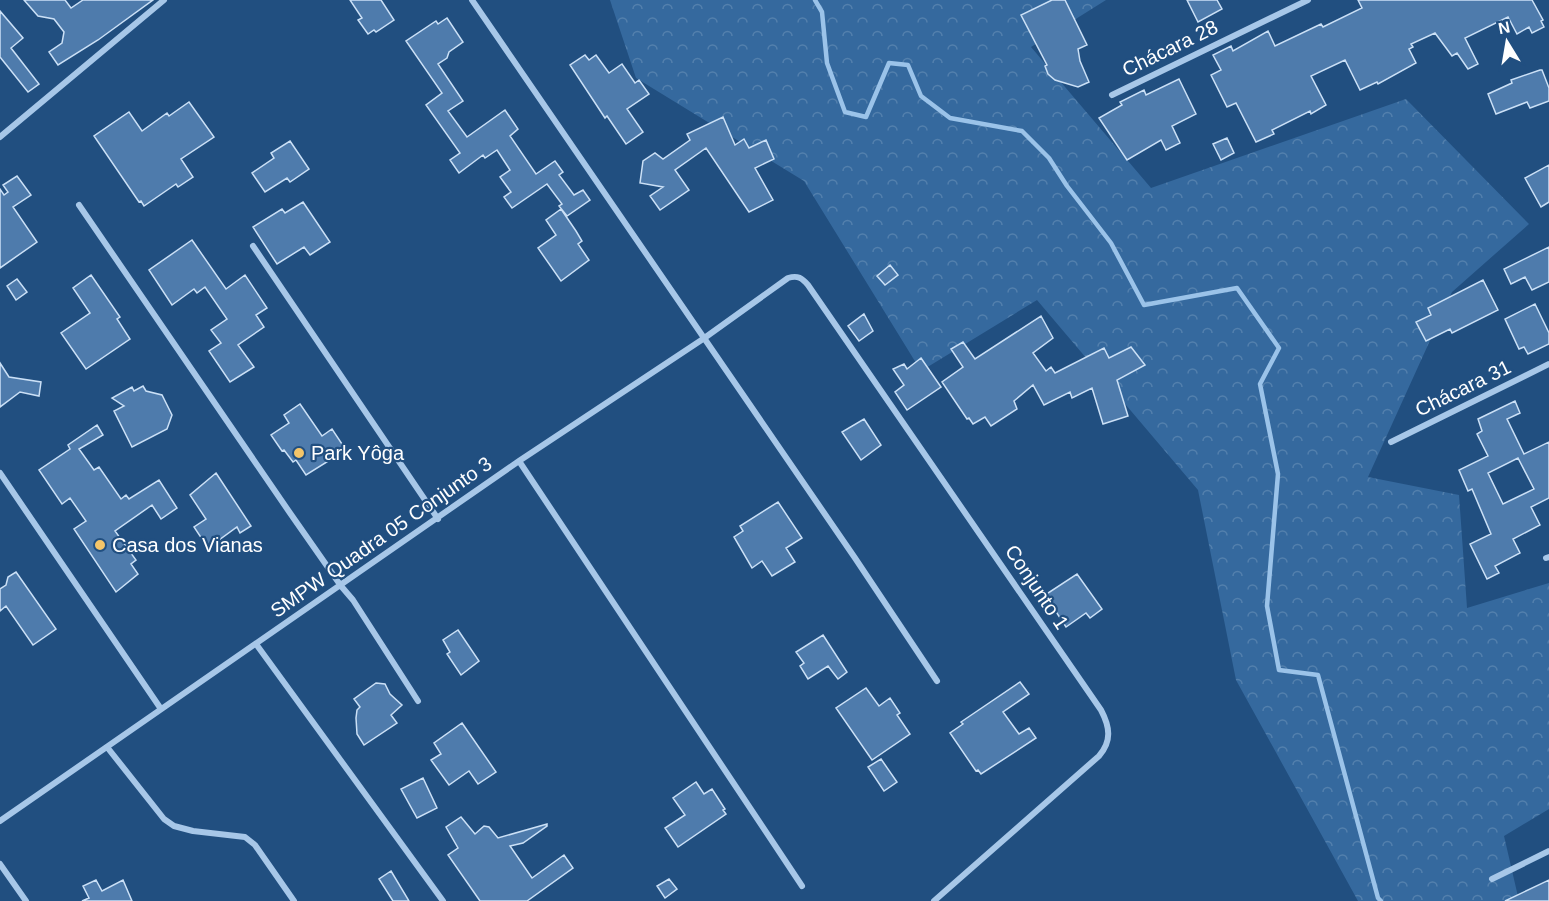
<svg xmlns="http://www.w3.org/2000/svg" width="1549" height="901" viewBox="0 0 1549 901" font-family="Helvetica,sans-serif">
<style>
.forest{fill:url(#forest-crowns)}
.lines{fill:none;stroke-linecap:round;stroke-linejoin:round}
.stream{stroke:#9bc3e9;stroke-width:4.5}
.building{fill:#4e7bac;stroke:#cbe0f6;stroke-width:1.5;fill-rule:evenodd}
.minor{stroke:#a7c7e8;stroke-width:6}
.poi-dot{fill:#f4c569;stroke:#214f80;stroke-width:2}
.labels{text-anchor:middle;stroke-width:4.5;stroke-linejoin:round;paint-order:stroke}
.street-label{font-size:20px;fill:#fff;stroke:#214f80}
.poi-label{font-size:20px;fill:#fff;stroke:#214f80;text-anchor:start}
</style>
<defs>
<pattern id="forest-crowns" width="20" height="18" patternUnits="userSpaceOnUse" patternTransform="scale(1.5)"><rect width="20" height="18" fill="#35699e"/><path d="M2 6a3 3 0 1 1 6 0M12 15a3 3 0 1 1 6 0" fill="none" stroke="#5380ad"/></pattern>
</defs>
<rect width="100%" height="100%" fill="#214f80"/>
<path class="forest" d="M610,0H1106L1031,47L1151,188L1406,99L1529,224L1452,292L1368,477L1459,495L1467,608L1549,583V809L1504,836L1519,901H1358L1236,680L1198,490L1037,300L921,371L804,181L636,78Z"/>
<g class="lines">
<path class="stream" d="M815,0L822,12L827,63L845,112L866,117L889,63L908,65L921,96L950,118L1022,131L1049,158L1067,186L1111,243L1144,305L1237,288L1279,348L1260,384L1278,474L1267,606L1279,670L1318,675L1378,898L1381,901"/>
</g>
<path class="building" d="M24,0H65L71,8L83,0H153L98,40L58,65L49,52L62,43L64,32L54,19L38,16Z
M350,0H381L394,20L376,32L374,30L368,34L358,20L362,18Z
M1052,0H1065L1087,45L1078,49L1080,61L1089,82L1078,87L1055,80L1048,74L1045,66L1047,65L1021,15Z
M1187,0H1217L1222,9L1198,22Z
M1358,0H1532L1543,20L1541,21L1544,27L1532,33L1529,27L1517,34L1508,17L1465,38L1478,64L1468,69L1457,53L1452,56L1435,33L1411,44L1413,47L1409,49L1416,63L1378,84L1377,82L1360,90L1345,60L1311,76L1326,105L1311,114L1310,111L1272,130L1274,134L1256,142L1236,103L1227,107L1211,75L1221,70L1213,55L1231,46L1233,51L1268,31L1275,46L1321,24L1323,27L1362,8Z
M0,11L23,38L11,48L39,84L28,92L0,57Z
M447,18L463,42L449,52L447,58L438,64L463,101L448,111L467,137L505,110L518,129L510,136L536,174L555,161L563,172L559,175L574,195L583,190L590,200L567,216L559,206L562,204L547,184L512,208L504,197L511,192L500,177L510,170L497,150L485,158L483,155L459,173L450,160L460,153L426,105L442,93L406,41L436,21L438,24Z
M585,55L589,60L596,55L609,73L622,64L635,83L639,80L649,94L627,109L643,132L626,144L607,116L605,118L570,65Z
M1540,70H1542L1549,88V101L1530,108L1527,102L1496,114L1488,94L1512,83L1511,80Z
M1179,79L1196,114L1172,126L1180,143L1166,150L1161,140L1127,160L1099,118L1122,105L1120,102L1144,90L1146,95Z
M189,102L214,137L181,159L193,177L178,187L176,184L144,206L141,201L139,202L94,136L129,112L142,131L167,113L169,116Z
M723,117L735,145L744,139L749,148L766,140L774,159L755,168L773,200L749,212L706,148L675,170L689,190L660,210L650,196L663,187L640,183L643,161L655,153L663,159L690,140L687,134Z
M1227,138L1234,153L1221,160L1213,144Z
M290,141L309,169L290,182L287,178L265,192L252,173L274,158L271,153Z
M1549,165V202L1541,207L1525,178Z
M17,176L31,195L13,207L37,242L0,268V189L4,195L8,192L3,185Z
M303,202L330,242L310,255L304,247L277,264L253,227L282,209L285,213Z
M561,209L576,231L582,241L578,244L589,260L561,281L538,248L556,235L546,220Z
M192,240L226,289L245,275L267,308L256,315L264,327L238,345L254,367L230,382L209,351L221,343L211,330L227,319L205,287L197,293L194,289L172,305L149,270Z
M1549,247V282L1532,290L1525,277L1511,284L1504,269Z
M890,265L898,275L885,285L877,276Z
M91,275L120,317L117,319L130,339L86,369L61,333L90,313L73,288Z
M17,279L27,292L16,300L7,286Z
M1483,280L1498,310L1452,333L1450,329L1426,341L1416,322L1431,315L1428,308Z
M1535,304L1549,333V344L1528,354L1524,347L1519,349L1505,319Z
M864,314L873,331L859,341L848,326Z
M1041,316L1053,338L1033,353L1046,371L1051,367L1055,373L1104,348L1109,358L1131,347L1145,365L1117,380L1128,416L1103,424L1092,388L1072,398L1070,392L1044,405L1033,385L1014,401L1017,409L991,426L985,417L973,424L969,418L967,419L942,382L963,367L951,349L963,342L975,359Z
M921,358L941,387L907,410L895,392L904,385L893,369L904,364L907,369Z
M0,363L9,377L41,382L39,396L20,392L0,407Z
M143,386L146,391L162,395L172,415L167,429L132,447L114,411L124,406L112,398L132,387L134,391Z
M1515,401L1520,413L1507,419L1524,454L1549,442V498L1531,507L1540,525L1513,539L1520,553L1495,566L1499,573L1487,579L1470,544L1491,534L1472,489L1468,491L1459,470L1488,456L1477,434L1482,431L1478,419ZM1518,458L1534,489L1503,504L1488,473Z
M300,404L322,436L332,429L346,450L306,475L296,460L293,462L284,450L282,451L271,435L289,423L284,415Z
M864,419L881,445L861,460L842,432Z
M97,425L103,435L79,449L94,470L99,467L121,499L126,495L129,499L159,480L177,508L161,519L152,505L115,531L136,560L131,564L138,574L116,592L74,529L86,521L70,498L62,504L39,470L70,449L68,445Z
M216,473L251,526L240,533L237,527L208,548L194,527L206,519L190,495Z
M778,502L802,538L786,548L795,562L772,576L762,561L752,568L734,537L743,531L740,526Z
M16,572L56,629L33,645L6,606L0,611V589L6,585L8,577Z
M1077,574L1102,609L1090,618L1086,613L1066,627L1045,595Z
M458,630L479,661L461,675L447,654L450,652L443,640Z
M823,635L847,672L838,679L828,666L808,679L800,666L804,663L796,652Z
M1020,682L1029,694L1003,712L1019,734L1029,728L1036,738L981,774L978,770L976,771L950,733L963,724L961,722Z
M376,683L385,684L390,694L402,705L391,715L397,723L364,745L357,734L356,718L357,710L360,707L354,699Z
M866,688L879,706L890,698L900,713L897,715L910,734L872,760L836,708Z
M462,723L496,772L478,784L469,771L449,785L431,760L441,754L434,743Z
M881,759L897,782L884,791L868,767Z
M423,778L437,808L417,818L401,789Z
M696,782L704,794L712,789L725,809L723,810L726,814L678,847L665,828L685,815L673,798Z
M461,817L475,834L484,826L489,827L498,838L547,824V826L523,843L510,846L532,878L564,855L573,868L527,901H480L448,855L458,848L446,827Z
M391,871L409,901H393L379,879Z
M669,879L677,889L665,898L657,886Z
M96,880L102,891L123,880L132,901H82L89,898L83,886Z
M1549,880V901H1505Z"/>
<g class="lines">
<path class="minor" d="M472,0L855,558L937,681
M1112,95L1308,0
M0,137L164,0
M79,205L290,513L341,586L353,600L418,701
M253,246L438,519
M1391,442L1549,364
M519,461L802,886
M0,473L161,709
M1546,558L1549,557
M256,644L443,901
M107,747L164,819L174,826L193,831L245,837L255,845L294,901
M0,821L519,461L703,339L788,278C798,275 802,278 808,285L1101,710C1110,727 1112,741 1099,756L934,901
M0,864L26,901
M1492,879L1549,851"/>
</g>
<g class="poi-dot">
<circle cx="299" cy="453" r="6"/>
<circle cx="100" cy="545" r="6"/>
</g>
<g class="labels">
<g class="street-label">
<text transform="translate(1170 48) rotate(-26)" y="7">Chácara 28</text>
<text transform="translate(1463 388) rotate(-26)" y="7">Chácara 31</text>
<text transform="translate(381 537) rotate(-35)" y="7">SMPW Quadra 05 Conjunto 3</text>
<text transform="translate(1037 587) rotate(56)" y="7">Conjunto 1</text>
</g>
<g class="poi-label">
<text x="311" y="460">Park Yôga</text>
<text x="112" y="552">Casa dos Vianas</text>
</g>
</g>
<g transform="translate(1507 42) rotate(349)" stroke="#214f80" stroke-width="4.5" paint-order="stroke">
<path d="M0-4.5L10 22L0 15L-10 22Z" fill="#ffffff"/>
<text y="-9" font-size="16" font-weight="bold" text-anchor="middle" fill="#ffffff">N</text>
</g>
</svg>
